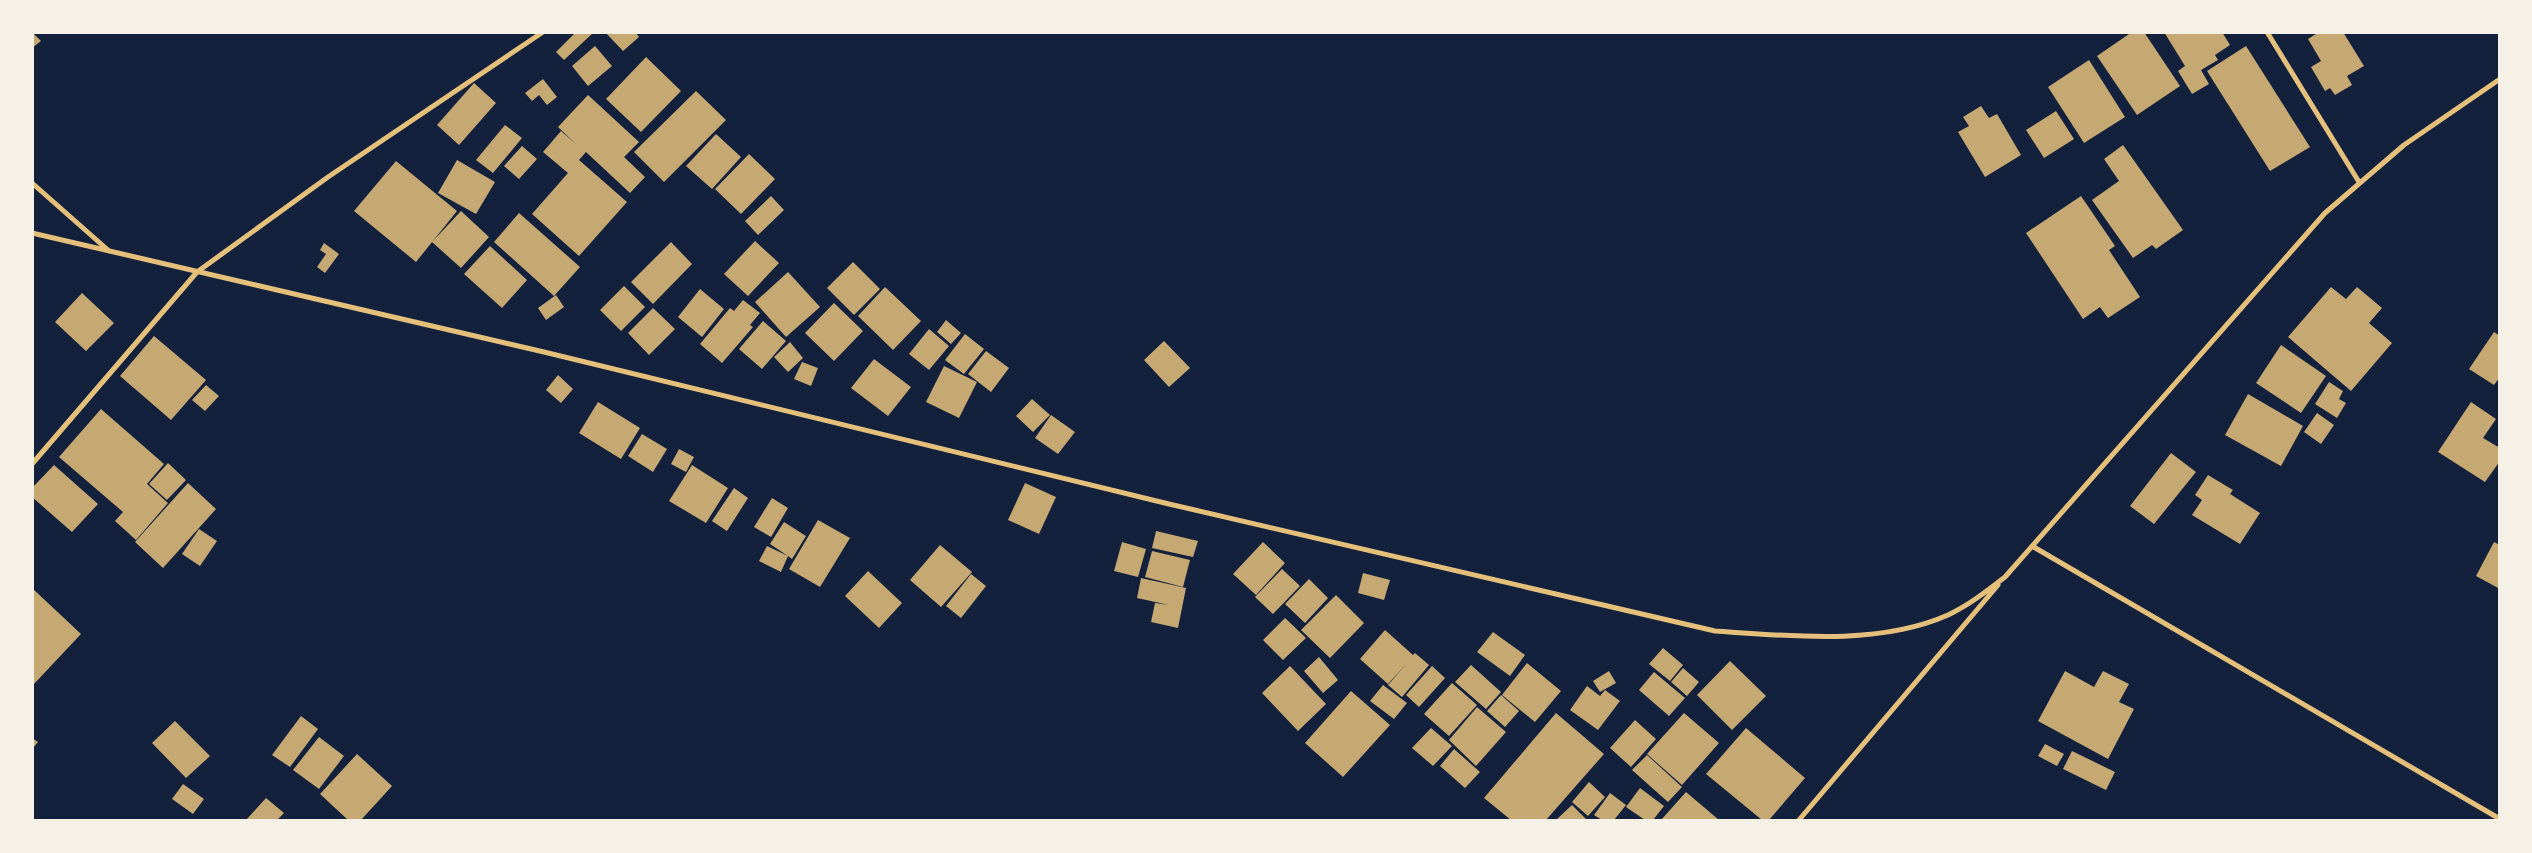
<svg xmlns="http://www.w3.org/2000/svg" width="2532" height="853" viewBox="0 0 2532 853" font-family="Spectral,serif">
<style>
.building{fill:#c6a872}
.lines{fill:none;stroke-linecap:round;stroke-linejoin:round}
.minor{stroke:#e5c07b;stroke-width:5}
</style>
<rect width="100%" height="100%" fill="#14213d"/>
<path class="building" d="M32,32L41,41L32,48Z
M576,32H594L564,60L556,52Z
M605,32H635L639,37L623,51Z
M2132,32H2144L2180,86L2137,115L2097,56Z
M2164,32H2222L2230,45L2215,55L2218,60L2201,70L2209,84L2192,94L2178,71L2185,66Z
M2319,32H2343L2364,66L2347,76L2352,85L2335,95L2330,88L2325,91L2311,67L2321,61L2308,39Z
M595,46L612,66L588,86L572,66Z
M2246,46L2310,147L2270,171L2207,71Z
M646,57L681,91L641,132L606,99Z
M2089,60L2125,117L2084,143L2048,87Z
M543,79L557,97L547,105L539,95L532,101L525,93Z
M474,83L496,103L459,145L437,125Z
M696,91L726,120L664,182L634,152Z
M588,95L639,142L624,157L645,177L630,193L586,152L579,160L627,202L579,256L532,214L568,173L543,152L561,131L576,144L558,127Z
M1981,106L1989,118L1997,114L2021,155L1985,177L1958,132L1969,126L1963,117Z
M2056,111L2074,139L2044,158L2026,130Z
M505,125L522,138L493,173L476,160Z
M716,134L741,157L712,189L686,166Z
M2123,145L2183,230L2156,249L2152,245L2133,258L2092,200L2119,181L2104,159Z
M522,146L537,159L519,179L504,166Z
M749,154L775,179L741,214L715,189Z
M457,160L495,182L476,214L438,193Z
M396,161L457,211L416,262L354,211Z
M771,196L784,210L758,235L745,221Z
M2081,196L2115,246L2109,250L2140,297L2108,318L2100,307L2083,319L2026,233Z
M461,211L489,237L461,268L432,242Z
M519,213L580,267L554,296L494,242Z
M755,241L779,263L748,296L724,274Z
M671,242L692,264L653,304L631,282Z
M324,243L339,254L325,273L317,267L326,254L320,250Z
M490,246L527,280L502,308L464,274Z
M853,262L880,289L854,315L827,288Z
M788,272L820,307L786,337L755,302Z
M624,286L645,307L621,331L600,310Z
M885,287L921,321L893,350L858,316Z
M2331,287L2346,299L2357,287L2382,308L2369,323L2392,343L2351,391L2288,337Z
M700,289L724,309L702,337L678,317Z
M82,293L114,323L86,351L55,322Z
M556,295L564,307L546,320L538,308Z
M743,300L760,313L750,325L753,327L722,363L700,344L730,308L734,311Z
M834,303L863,331L834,361L805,333Z
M653,308L675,329L649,355L628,333Z
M946,320L961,333L951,344L937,332Z
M763,321L786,341L762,369L739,349Z
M929,329L949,346L929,370L909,354Z
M2494,332L2500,336V377L2494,385L2469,369Z
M965,334L984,349L964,374L945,360Z
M154,336L206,380L171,420L120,376Z
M1164,341L1190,368L1169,387L1144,360Z
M790,342L803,358L788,372L774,357Z
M2281,345L2326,376L2301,413L2256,383Z
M986,351L1009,368L991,392L968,374Z
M874,359L911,387L888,416L851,388Z
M802,362L818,368L811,386L794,379Z
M944,366L977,382L959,418L926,402Z
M558,375L573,389L561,403L546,390Z
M2329,382L2343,391L2339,399L2346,403L2337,418L2315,404Z
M206,385L219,396L205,411L192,400Z
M2248,394L2303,426L2281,466L2225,435Z
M1032,399L1050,415L1033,432L1016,416Z
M598,402L640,428L621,459L579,433Z
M2471,402L2496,419L2483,438L2500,448V461L2485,482L2438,452Z
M101,409L164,464L147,484L168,503L136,540L115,521L123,512L59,457Z
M2317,413L2334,425L2321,444L2304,432Z
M1051,415L1075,432L1058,454L1035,438Z
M642,434L667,449L653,472L628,456Z
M679,449L694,457L686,472L671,464Z
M2171,453L2196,472L2154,524L2130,506Z
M168,463L186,480L167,500L149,484Z
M54,465L98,504L72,532L32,497V488Z
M692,465L728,488L706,523L669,501Z
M2208,475L2233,490L2230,494L2260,513L2240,544L2192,515L2202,500L2195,495Z
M188,483L216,509L163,568L135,542Z
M1025,483L1056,497L1039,534L1008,520Z
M734,488L748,498L727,531L712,521Z
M772,498L788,508L771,537L754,527Z
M818,520L850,538L820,587L789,569Z
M784,522L806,536L792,559L788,556L781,572L759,561L767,546L788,556L770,544Z
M199,529L217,541L200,566L182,554Z
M1156,531L1198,541L1193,557L1152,548Z
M1122,542L1146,549L1138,577L1114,571Z
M1263,542L1285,563L1256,595L1233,574Z
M2494,542L2500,545V589L2476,576Z
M940,545L972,572L941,607L910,580Z
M1152,551L1190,560L1183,587L1145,577Z
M1282,569L1300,586L1273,614L1255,597Z
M868,571L902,603L879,628L845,596Z
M1363,573L1390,580L1384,600L1358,593Z
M971,574L986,586L961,618L946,606Z
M1141,578L1186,588L1178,628L1151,622L1155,603L1169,605L1137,598Z
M1309,579L1328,598L1305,623L1285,604Z
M32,588L81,634L34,684L32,683Z
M1336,595L1364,623L1330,658L1301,630Z
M1285,618L1306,638L1283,660L1263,640Z
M1385,630L1413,655L1415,653L1429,665L1402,697L1388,685L1407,663L1388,684L1360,659Z
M1493,632L1525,655L1510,676L1477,652Z
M1663,648L1683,665L1670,681L1649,664Z
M1319,657L1338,680L1323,693L1304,671Z
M1730,661L1766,696L1732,730L1697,695Z
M1527,663L1561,691L1535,722L1502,695Z
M1471,665L1501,692L1486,709L1455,682Z
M1290,666L1326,704L1298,731L1262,693Z
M1432,666L1445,678L1419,707L1406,695Z
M1683,668L1699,682L1687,696L1671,682Z
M1609,671L1616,683L1600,692L1593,681Z
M2065,671L2094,687L2103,671L2129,684L2119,702L2134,709L2108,759L2038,721Z
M1654,672L1685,698L1669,716L1639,690Z
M1452,683L1477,705L1449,736L1424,714Z
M1383,685L1407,703L1394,719L1370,701Z
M1587,686L1600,696L1605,690L1620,701L1598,730L1570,710Z
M1351,691L1390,725L1343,777L1305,743Z
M1501,695L1519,711L1505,727L1487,711Z
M1477,707L1506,732L1476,766L1449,740Z
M1556,713L1604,754L1546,820H1511L1484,798Z
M1684,713L1719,743L1682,785L1647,754Z
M301,716L318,729L290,767L272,755Z
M1635,720L1656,739L1631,767L1610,748Z
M175,721L210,756L186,778L152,743Z
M1431,728L1452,746L1433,766L1412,748Z
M1746,728L1805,778L1769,820H1762L1706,774Z
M319,737L344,756L319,789L293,770Z
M32,738L38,742L32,749Z
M2045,744L2064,754L2057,766L2038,756Z
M1454,749L1480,772L1465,788L1440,766Z
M2072,751L2115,772L2106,790L2063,769Z
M357,754L392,786L361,820H348L320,794Z
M1647,755L1682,787L1668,802L1632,770Z
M1589,782L1605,797L1588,816L1572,802Z
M183,784L204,799L193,814L172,799Z
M1640,788L1664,806L1653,820H1645L1626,807Z
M1686,792L1719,820H1661Z
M1610,793L1626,805L1614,820H1602L1594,815Z
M266,798L284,813L277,820H246Z
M1572,805L1587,820H1556Z"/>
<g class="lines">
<path class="minor" d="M2267,32L2359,182
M32,183L109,251
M32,233L544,352L1169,504L1715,631C1789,636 1878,646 1948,615C1969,605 1987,591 2005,577L2325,213L2404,145L2500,79
M32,464L197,272L328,177L543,32
M2032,546L2500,819
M1799,820L1998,585"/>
</g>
<rect width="2532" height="853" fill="none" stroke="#f6f1e7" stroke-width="68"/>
</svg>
